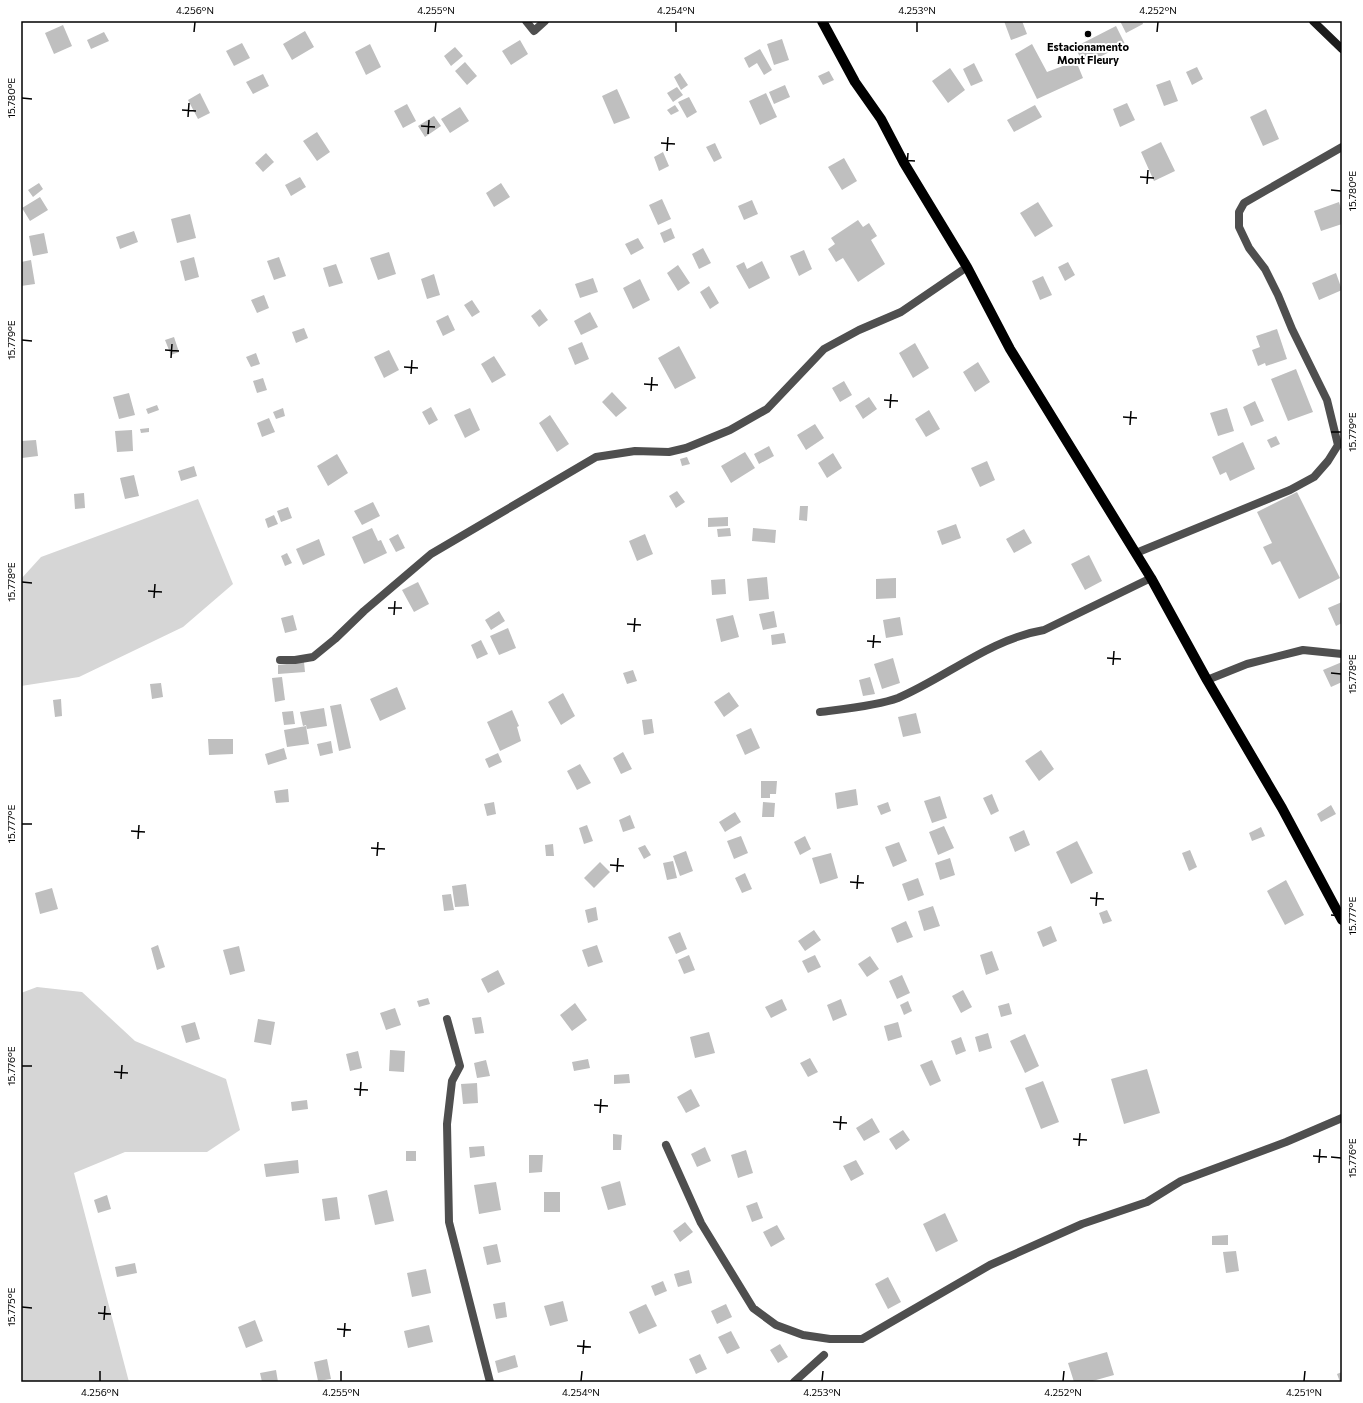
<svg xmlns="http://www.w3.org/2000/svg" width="1363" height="1403" viewBox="0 0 1363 1403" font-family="Commissioner,sans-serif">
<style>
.green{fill:#d6d6d6}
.building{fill:#bfbfbf}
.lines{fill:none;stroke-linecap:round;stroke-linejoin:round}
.street{stroke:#4f4f4f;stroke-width:8}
.secondary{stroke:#1c1c1c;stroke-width:8}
.primary{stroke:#000;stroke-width:10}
.ticks{fill:none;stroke:#000;stroke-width:1.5}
.poi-dot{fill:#000;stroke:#fff;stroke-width:1.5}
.labels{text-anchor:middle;stroke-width:4;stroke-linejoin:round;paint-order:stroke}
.poi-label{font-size:11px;font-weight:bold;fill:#000;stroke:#fff}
.neatline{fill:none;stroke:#000;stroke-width:1.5}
.ticks-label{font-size:10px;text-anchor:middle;fill:#000}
</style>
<rect width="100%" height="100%" fill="#fff"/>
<path class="green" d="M198,499L233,584L183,627L79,677L21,686V579L41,557Z
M37,987L82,992L135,1041L226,1079L240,1130L207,1152H125L74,1173L129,1382H21V993Z"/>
<path class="building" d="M1004,21H1022L1027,34L1011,40Z
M1120,21H1142L1143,24L1126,33Z
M63,25L72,46L54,54L45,33Z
M1116,26L1125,44L1084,65L1075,47Z
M305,31L314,47L292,60L283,44Z
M104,32L109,41L91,49L87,40Z
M782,39L789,60L774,65L767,44Z
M520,40L528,54L511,65L502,51Z
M242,43L250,58L234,66L226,51Z
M370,44L381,67L366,75L355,52Z
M1032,44L1047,72L1076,61L1083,78L1037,99L1015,54Z
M455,47L463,56L451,66L444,56Z
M760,49L772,70L764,75L757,63L749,68L744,58Z
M465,62L477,76L467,85L455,71Z
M974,63L983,81L971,86L963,69Z
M1197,67L1203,79L1192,85L1186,72Z
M950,68L965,90L948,103L932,81Z
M829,71L834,80L823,85L818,76Z
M680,73L688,85L681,90L674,77Z
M263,74L269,86L253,94L246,82Z
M1170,80L1178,101L1164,106L1156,85Z
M785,85L790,97L774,104L769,92Z
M677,87L683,95L673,102L667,93Z
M617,89L630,118L614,124L602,96Z
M200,93L210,113L198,119L188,100Z
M766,93L777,117L760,125L749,101Z
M689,97L697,112L687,118L678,102Z
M1127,103L1135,120L1120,127L1113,109Z
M407,104L416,121L403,128L394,111Z
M675,105L679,111L671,115L667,110Z
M1035,105L1042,117L1014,132L1007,120Z
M460,107L469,121L450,133L441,119Z
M1266,109L1279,139L1263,146L1250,117Z
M434,116L441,126L425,137L418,126Z
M317,132L330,152L317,161L303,141Z
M1161,142L1175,171L1154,181L1141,152Z
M715,143L722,158L714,162L706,147Z
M663,152L669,166L659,171L654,157Z
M266,153L274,162L263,172L255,163Z
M844,158L857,181L842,190L828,167Z
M300,177L306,187L291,196L285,185Z
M39,183L43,189L33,197L28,190Z
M501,183L510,197L494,207L486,193Z
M40,197L48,210L30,221L22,208Z
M662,199L671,219L658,225L649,205Z
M752,200L758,214L744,220L738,206Z
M1038,202L1053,226L1035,237L1020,213Z
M1339,202L1342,212V224L1321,231L1314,211Z
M190,214L196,238L177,243L171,219Z
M858,220L863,227L869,223L877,236L871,240L885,264L858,282L843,258L836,262L828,249L835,244L831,238Z
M671,228L675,238L664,243L660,233Z
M134,231L138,242L120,249L116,237Z
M44,233L48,253L33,256L29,236Z
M638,238L644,248L631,255L625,244Z
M703,248L711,263L699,269L692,254Z
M804,250L812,269L799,276L790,256Z
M389,252L396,274L378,280L370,258Z
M194,257L199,277L185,281L180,261Z
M279,257L286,276L274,280L267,261Z
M31,260L35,284L21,286V262Z
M762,261L770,278L749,289L736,266L744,262L747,269Z
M1068,262L1075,275L1065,281L1058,267Z
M336,264L343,283L329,287L323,268Z
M678,265L690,283L678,291L667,273Z
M1336,273L1342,290L1319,300L1312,283Z
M434,274L440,295L427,299L421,279Z
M1043,276L1052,295L1040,300L1032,281Z
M593,278L598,292L580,298L575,284Z
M640,279L650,300L633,309L623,288Z
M709,286L719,303L710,309L700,292Z
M264,295L269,308L257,313L251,300Z
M472,300L480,312L472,317L464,305Z
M540,309L548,320L539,327L531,316Z
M590,312L598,327L581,335L574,321Z
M448,315L455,330L443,336L436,321Z
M304,328L308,338L296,343L292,332Z
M1277,329L1287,359L1266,366L1265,363L1258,366L1252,350L1260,347L1256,336Z
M174,337L179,352L171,355L165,340Z
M582,342L589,359L575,365L568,348Z
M915,343L929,368L913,378L899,353Z
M679,346L696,378L675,389L658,358Z
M389,350L399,370L384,378L374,357Z
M256,353L260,364L251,367L246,357Z
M494,356L506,375L492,383L481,364Z
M978,362L990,382L975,392L963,372Z
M1296,369L1313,412L1288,421L1271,379Z
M263,378L267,390L257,393L253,381Z
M844,381L852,395L840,402L832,388Z
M612,392L627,408L616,417L602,402Z
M129,393L135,415L119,419L113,397Z
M869,397L877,409L863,419L855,406Z
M1255,401L1264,421L1251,426L1243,407Z
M157,405L159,410L148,414L146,409Z
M431,407L438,420L429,425L422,412Z
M283,408L285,416L276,419L273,412Z
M470,408L480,430L465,438L454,415Z
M1227,408L1234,431L1218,436L1210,413Z
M929,410L940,429L926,437L915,419Z
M550,415L569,444L557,452L539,423Z
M269,418L275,432L262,437L257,423Z
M815,424L824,438L806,450L797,435Z
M149,428V432L141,433L140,429Z
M132,430L133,451L117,452L115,431Z
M1276,436L1280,444L1271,448L1267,440Z
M36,440L38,456L22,458L21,441Z
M1243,442L1255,469L1230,481L1226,472L1220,475L1212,457Z
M769,446L774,456L759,464L754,454Z
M745,452L755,468L731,483L721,466Z
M833,453L842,468L827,478L818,463Z
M337,454L348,473L328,486L317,466Z
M687,457L690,464L682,466L680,459Z
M987,461L995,480L980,487L971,468Z
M194,466L197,476L181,481L178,471Z
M134,475L139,496L125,499L120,478Z
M677,491L685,502L676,508L669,496Z
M1297,492L1340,578L1299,599L1280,561L1272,565L1263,547L1272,543L1257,512Z
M84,493L85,508L75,509L74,494Z
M373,502L380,516L362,525L354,511Z
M800,506H808L807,521L799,520Z
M288,507L292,518L281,522L277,511Z
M274,515L278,524L268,528L265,519Z
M728,517V526L708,527V518Z
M956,524L961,538L942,545L937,531Z
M372,528L378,541L381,540L387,553L364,564L352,537Z
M730,528L731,536L718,537L717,529Z
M753,528L776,530L775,543L752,541Z
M1024,529L1032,543L1014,553L1006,539Z
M398,534L405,548L396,552L389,539Z
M645,534L653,554L637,561L629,541Z
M319,539L325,555L303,565L296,549Z
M287,553L292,563L285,566L281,556Z
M1089,555L1102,581L1085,590L1071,564Z
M767,577L769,599L749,601L747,579Z
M896,578V598L876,599V579Z
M725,579L726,594L712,595L711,580Z
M418,582L429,604L414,612L402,590Z
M1342,602V623L1336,626L1328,608Z
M499,611L505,621L491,630L485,620Z
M774,611L777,627L763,630L759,614Z
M293,615L297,630L285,633L281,618Z
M733,615L739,637L721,642L716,619Z
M900,617L903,635L886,638L883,620Z
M508,628L516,648L499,655L490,636Z
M784,633L786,643L772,645L771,635Z
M481,640L488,654L477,659L471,645Z
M893,658L900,683L882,689L874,664Z
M304,662L305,672L278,674V665Z
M1342,662V682L1331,687L1323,670Z
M633,670L637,681L627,684L623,673Z
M282,677L285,700L275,702L272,678Z
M870,677L875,694L863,696L859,680Z
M161,683L163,697L152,699L150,684Z
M397,687L406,709L380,721L370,699Z
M729,692L739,706L724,717L714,702Z
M563,693L575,716L561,725L548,702Z
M61,699L62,716L55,717L53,700Z
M341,704L351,748L339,751L330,706Z
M324,708L327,726L307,729L306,725L303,726L300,712Z
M512,710L519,726L517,727L521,741L500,751L487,722Z
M293,711L295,724L284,725L282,712Z
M916,713L921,733L903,737L898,717Z
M652,719L654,733L644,735L642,720Z
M306,726L309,744L287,747L284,730Z
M751,728L760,748L745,755L736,735Z
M208,739H233V754L209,755Z
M331,741L333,753L320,756L317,744Z
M284,748L287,759L268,765L265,754Z
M1041,750L1054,769L1039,781L1025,761Z
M623,752L632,769L621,774L613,758Z
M498,753L502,762L489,768L485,759Z
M580,764L591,783L577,790L567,771Z
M761,781H777L776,794H770V798H761Z
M288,789L289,802L276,803L274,791Z
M856,789L858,805L837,809L835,793Z
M992,794L999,811L991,815L983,798Z
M940,796L947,818L932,823L924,801Z
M494,802L496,814L487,816L484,804Z
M763,802L775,803L774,817H762Z
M888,802L891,811L881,815L877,806Z
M1331,805L1336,814L1321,822L1317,814Z
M735,812L741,822L725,832L719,822Z
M630,815L635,828L623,832L619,820Z
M587,825L593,841L584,844L579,828Z
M944,826L954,848L938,855L929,832Z
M1261,827L1265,836L1252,841L1249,833Z
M1024,830L1030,845L1015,852L1009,837Z
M741,836L748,853L734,859L727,841Z
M805,836L811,849L800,855L794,842Z
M1077,841L1093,873L1071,884L1056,852Z
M899,842L907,861L893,867L885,847Z
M553,844L554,856H546L545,845Z
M645,845L651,855L644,859L638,848Z
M1190,850L1197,867L1189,871L1182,853Z
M686,851L693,871L680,876L673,856Z
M831,853L838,878L820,884L812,858Z
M950,858L955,875L940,880L935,863Z
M673,861L677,878L667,880L663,863Z
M600,862L610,872L594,888L584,878Z
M745,873L752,889L742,893L735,878Z
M918,878L924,895L908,901L902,884Z
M1286,880L1304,915L1285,925L1267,891Z
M466,884L469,906L455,907L452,886Z
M52,888L58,909L40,914L35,893Z
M451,894L454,910L444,911L442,895Z
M933,906L940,926L924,931L918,911Z
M596,907L598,920L588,923L585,910Z
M1107,910L1112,921L1103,924L1099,913Z
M906,921L913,937L897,943L891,928Z
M1051,926L1057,941L1043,947L1037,932Z
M814,930L821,940L805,951L798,941Z
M680,932L687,949L676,954L668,937Z
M158,945L165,967L157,970L151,948Z
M597,945L603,962L588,967L582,950Z
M239,946L245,971L230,975L223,950Z
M992,951L999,970L986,975L980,955Z
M689,955L695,970L684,974L678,960Z
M815,955L821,967L808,973L802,961Z
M870,956L879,969L867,977L858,964Z
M498,970L505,984L488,993L481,979Z
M902,975L910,993L897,999L889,981Z
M963,990L972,1007L961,1013L952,996Z
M428,998L430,1004L419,1007L417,1001Z
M782,999L787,1010L771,1018L765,1007Z
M841,999L847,1015L833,1021L827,1005Z
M908,1001L912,1011L904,1015L900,1005Z
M575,1003L587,1020L572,1031L560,1015Z
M1009,1003L1012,1014L1001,1017L998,1006Z
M395,1008L401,1025L386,1030L380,1013Z
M481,1017L484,1033L475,1034L472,1018Z
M258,1019L275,1022L271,1045L254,1042Z
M195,1022L200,1039L186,1043L181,1026Z
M898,1022L902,1037L888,1041L884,1026Z
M709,1032L715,1053L695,1058L690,1037Z
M988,1033L992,1048L979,1052L975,1037Z
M1025,1034L1039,1066L1025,1073L1010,1041Z
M961,1037L966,1051L956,1055L951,1041Z
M390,1050L405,1051L404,1072L389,1071Z
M358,1051L362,1068L350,1071L346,1054Z
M810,1058L818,1072L808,1077L800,1063Z
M588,1059L590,1068L574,1071L572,1062Z
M486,1060L490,1076L477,1078L474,1063Z
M932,1060L941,1081L930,1086L920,1065Z
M1147,1069L1160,1113L1124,1124L1111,1079Z
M629,1074L630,1083L614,1084V1075Z
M1043,1081L1059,1122L1041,1129L1025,1088Z
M477,1083L478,1103L463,1104L461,1084Z
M691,1089L700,1106L686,1113L677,1097Z
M307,1100L308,1109L292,1111L291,1102Z
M872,1118L880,1132L864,1141L856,1128Z
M903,1130L910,1140L896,1150L889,1139Z
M613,1134L622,1135L621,1150H613Z
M484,1146L485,1156L470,1158L469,1147Z
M705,1147L711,1161L697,1167L691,1154Z
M746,1150L753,1173L738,1178L731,1155Z
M406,1151H416V1161H406Z
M529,1155H543L542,1172L529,1173Z
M298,1160L299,1173L266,1177L264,1164Z
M856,1160L864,1174L851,1181L843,1166Z
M620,1181L626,1205L608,1210L601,1187Z
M496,1182L501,1210L479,1214L474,1185Z
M387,1190L394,1221L375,1225L368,1195Z
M544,1192H560V1212H544Z
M107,1195L111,1209L98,1213L94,1200Z
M337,1197L340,1219L325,1221L322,1199Z
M757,1202L763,1218L752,1222L746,1206Z
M945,1213L958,1241L936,1252L923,1224Z
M685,1222L693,1232L680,1242L673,1231Z
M777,1225L785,1239L771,1247L763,1232Z
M1228,1235V1245H1212V1236Z
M497,1244L501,1262L487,1265L483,1247Z
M1236,1251L1239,1271L1226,1273L1223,1252Z
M135,1263L137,1273L117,1277L115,1267Z
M426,1269L431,1293L412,1297L407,1273Z
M689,1270L692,1283L678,1287L674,1274Z
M888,1277L901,1302L888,1309L875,1284Z
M663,1281L667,1291L655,1296L651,1286Z
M563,1301L568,1321L550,1326L544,1306Z
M505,1302L507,1317L496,1319L493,1304Z
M646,1304L657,1326L639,1334L629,1312Z
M726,1304L732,1317L717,1324L711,1311Z
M255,1320L263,1341L246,1348L238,1327Z
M429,1325L433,1342L408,1348L404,1331Z
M731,1331L740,1348L727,1354L718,1337Z
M780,1344L788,1357L778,1363L770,1350Z
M1107,1352L1114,1375L1089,1382H1074L1068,1363Z
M700,1354L707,1369L696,1374L689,1359Z
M515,1355L518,1367L498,1373L495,1361Z
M327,1359L331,1379L318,1381L314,1362Z
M276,1370L278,1382H262L260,1373Z
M1342,1372V1382H1340L1337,1374Z"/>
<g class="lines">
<path class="street" d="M526,21L534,31L545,21
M1136,553L1290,490L1314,477L1328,461L1338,445L1327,400L1292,329L1278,295L1265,269L1249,248L1239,227V212L1244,203L1342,147
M280,660H295L313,657L335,639L364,611L431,554L596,457L635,451L669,452L686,448L730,430L767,409L824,349L859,330L901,312L967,267
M1207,680L1247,664L1303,650L1342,654
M820,712C843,709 877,706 898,698C947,677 990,639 1044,630L1151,578
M447,1019L460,1066L452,1081L447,1124L449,1222L490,1382
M666,1145L701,1223L753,1308L776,1325L803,1335L830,1339H862L990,1265L1082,1224L1147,1202L1181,1181L1286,1142L1342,1118
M794,1382L824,1355"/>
<path class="secondary" d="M1313,21L1342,49"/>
<path class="primary" d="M822,21L855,82L881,119L904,163L967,267L1010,349L1151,578L1207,680L1282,808L1342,920"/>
</g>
<path class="ticks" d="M194,32L195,22M435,32L436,22M676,32V22M917,32V22M1157,32L1158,22M22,98L32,99M182,110L196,111M188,117L189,103M421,126L435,127M428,134L429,120M661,143L675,144M667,151L668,137M901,160L915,161M907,167L908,153M1140,177L1154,178M1147,184L1148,170M1331,190L1341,191M22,340L32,341M165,350L179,351M171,358L172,344M404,367L418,368M411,374L412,360M644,384L658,385M651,391L652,377M884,400L898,401M890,408L891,394M1123,417L1137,418M1130,425L1131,411M1331,432H1341M22,582L32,583M148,591L162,592M154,598L155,584M388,608H402M394,615L395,601M627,624L641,625M634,632L635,618M867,641L881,642M873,648L874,635M1107,658L1121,659M1113,665L1114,651M1331,673L1341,674M22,824H32M131,831L145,832M138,839L139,825M371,848L385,849M377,856L378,842M610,865L624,866M617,872L618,858M850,882L864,883M857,889L858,875M1090,898L1104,899M1096,906L1097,892M1331,915L1341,916M22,1066H32M114,1072L128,1073M121,1079L122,1065M354,1089L368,1090M360,1096L361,1082M594,1105L608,1106M600,1113L601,1099M833,1122L847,1123M840,1130L841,1116M1073,1139L1087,1140M1079,1146L1080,1133M1313,1156L1327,1157M1331,1157L1341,1158M1319,1163L1320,1149M22,1307L32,1308M98,1313L111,1314M104,1320L105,1306M337,1329L351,1330M344,1337L345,1323M577,1346L591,1347M583,1354L584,1340M100,1381V1371M341,1381V1371M581,1381L582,1371M822,1381L823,1371M1063,1381L1064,1371M1304,1381L1305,1371"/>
<circle class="poi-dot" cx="1088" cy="34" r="4"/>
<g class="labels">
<g class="poi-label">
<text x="1088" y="51">Estacionamento<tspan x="1088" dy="13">Mont Fleury</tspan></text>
</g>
</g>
<rect width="1363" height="1403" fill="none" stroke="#ffffff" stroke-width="44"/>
<rect x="22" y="22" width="1319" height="1359" class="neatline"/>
<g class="ticks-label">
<text x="195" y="14">4.256°N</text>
<text x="436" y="14">4.255°N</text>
<text x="676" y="14">4.254°N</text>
<text x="917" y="14">4.253°N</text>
<text x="1158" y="14">4.252°N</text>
<text transform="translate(11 98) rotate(-90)" y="4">15.780°E</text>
<text transform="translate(1352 191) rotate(-90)" y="4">15.780°E</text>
<text transform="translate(11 340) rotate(-90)" y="4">15.779°E</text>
<text transform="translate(1352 432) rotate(-90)" y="4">15.779°E</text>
<text transform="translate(11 582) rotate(-90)" y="4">15.778°E</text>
<text transform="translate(1352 674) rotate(-90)" y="4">15.778°E</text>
<text transform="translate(11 824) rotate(-90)" y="4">15.777°E</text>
<text transform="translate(1352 916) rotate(-90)" y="4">15.777°E</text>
<text transform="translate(11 1066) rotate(-90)" y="4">15.776°E</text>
<text transform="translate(1352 1158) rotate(-90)" y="4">15.776°E</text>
<text transform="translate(11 1307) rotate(-90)" y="4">15.775°E</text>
<text x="100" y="1396">4.256°N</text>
<text x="341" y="1396">4.255°N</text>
<text x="581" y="1396">4.254°N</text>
<text x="822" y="1396">4.253°N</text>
<text x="1063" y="1396">4.252°N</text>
<text x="1304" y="1396">4.251°N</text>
</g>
</svg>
